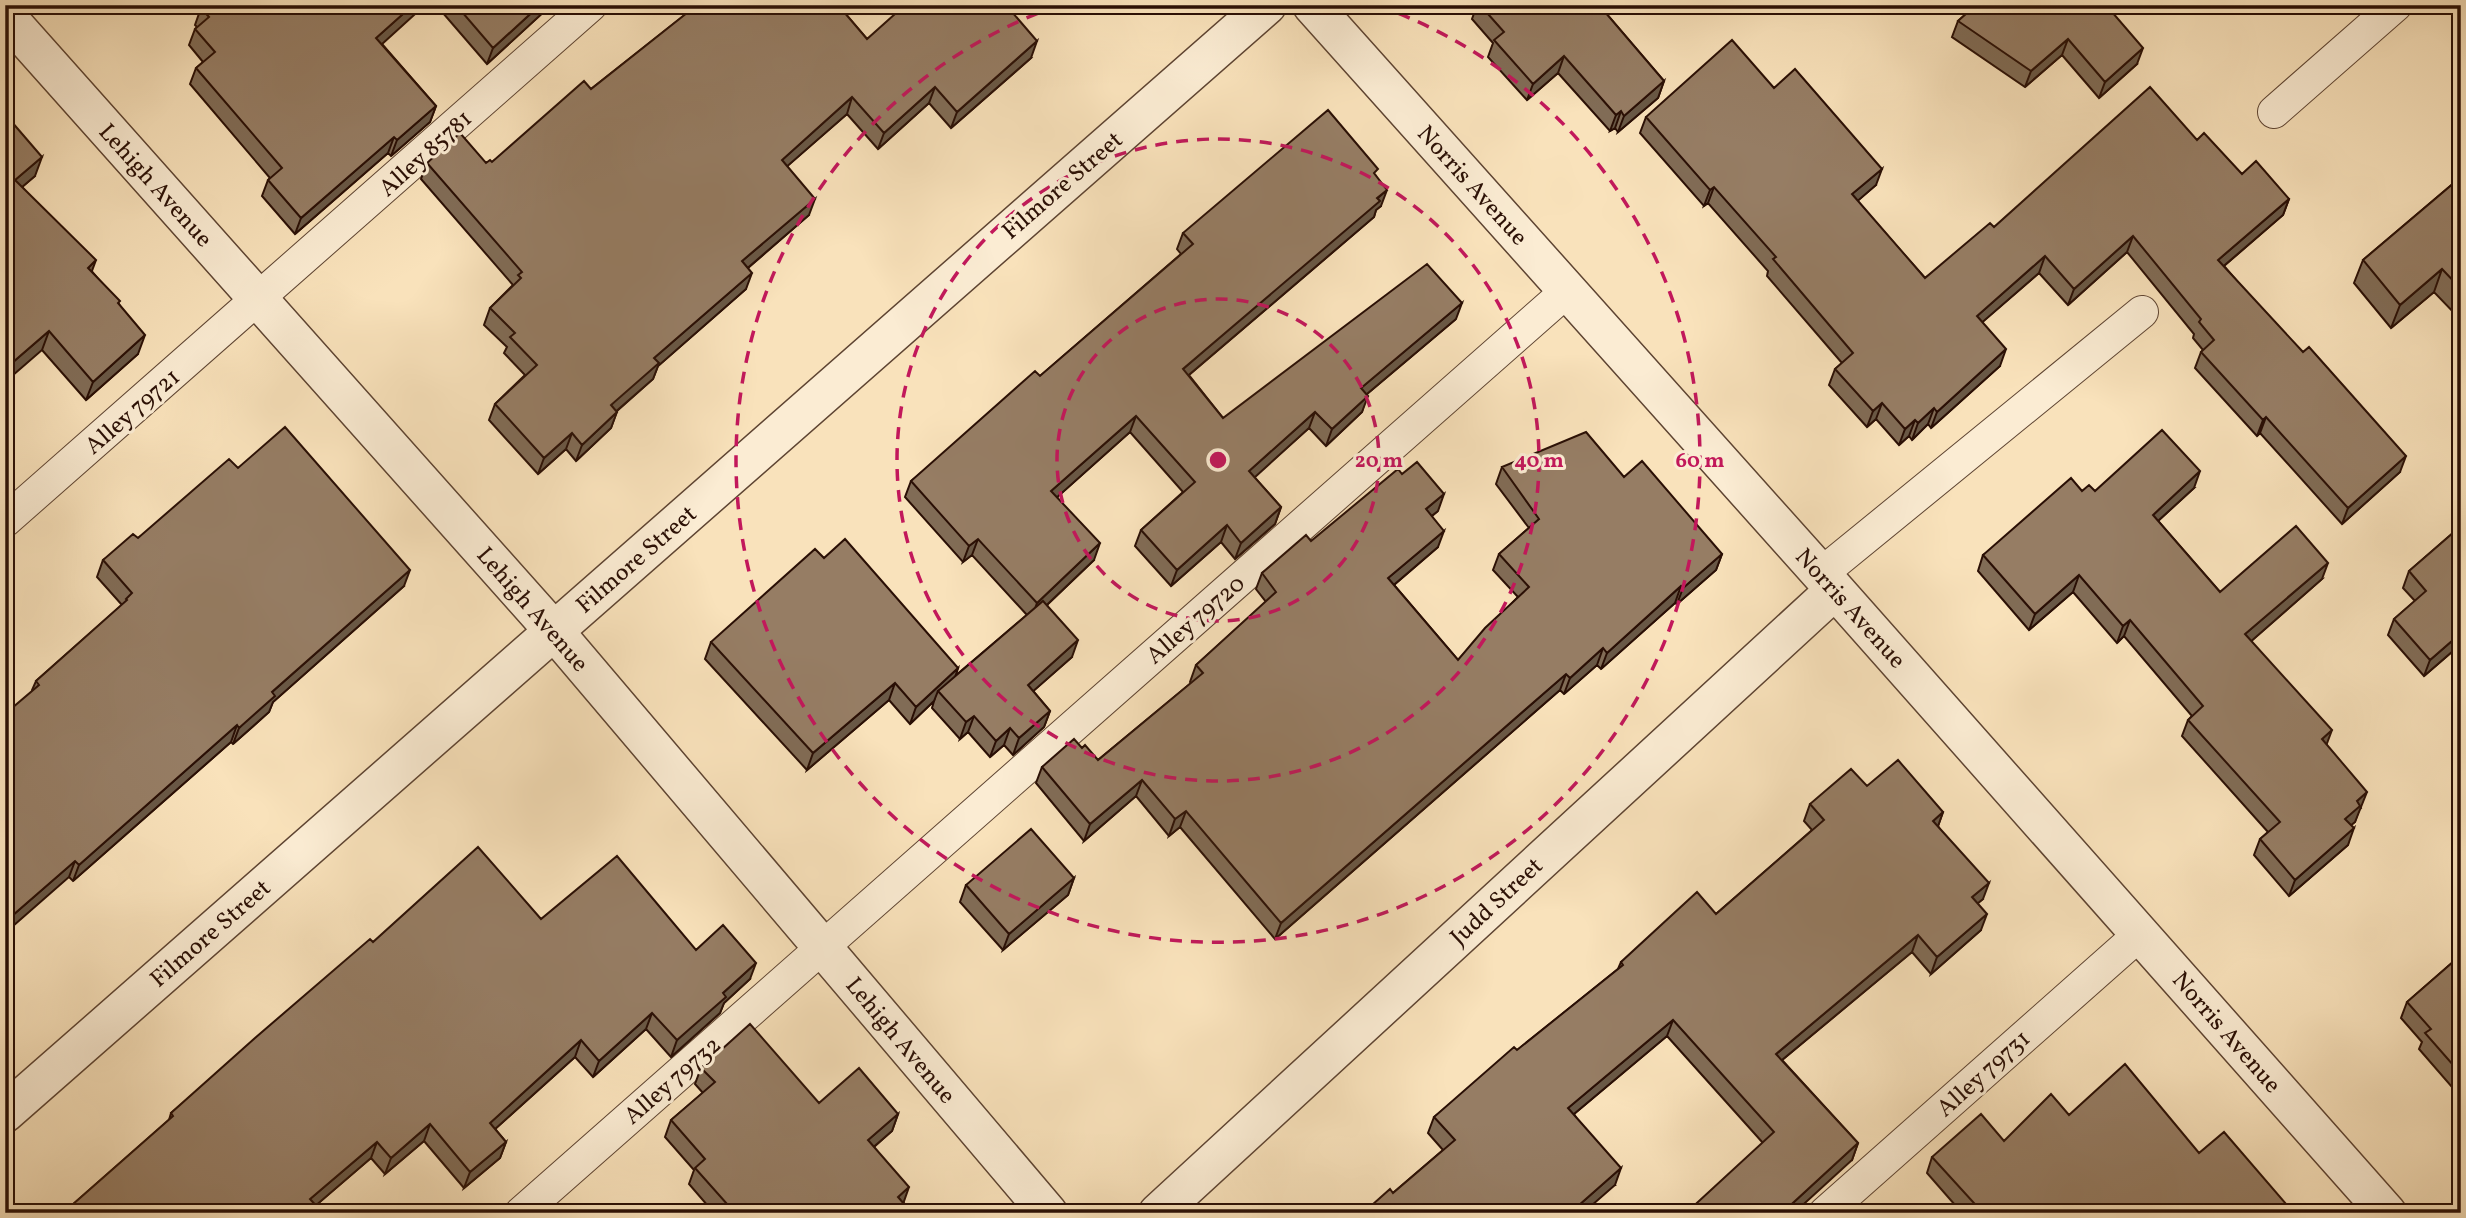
<svg xmlns="http://www.w3.org/2000/svg" width="2466" height="1218" viewBox="0 0 2466 1218" font-family="Vollkorn,serif">
<style>
.lines{fill:none;stroke-linecap:round;stroke-linejoin:round}
.service-casing{stroke:#5e4432;stroke-width:34}
.minor-casing{stroke:#5e4432;stroke-width:41}
.service{stroke:#fbecd3;stroke-width:32}
.minor{stroke:#fbecd3;stroke-width:38}
.wall{fill:#816c56;stroke:#2a0f05;stroke-width:2}
.shaded-wall{fill:#695846;stroke:#2a0f05;stroke-width:2}
.building{fill:#967d64;stroke:#2a0f05;stroke-width:2}
.ring{fill:none;stroke:#c2185b;stroke-width:3.5;stroke-dasharray:12 9}
.labels{text-anchor:middle;stroke-width:6;stroke-linejoin:round;paint-order:stroke}
.street-label{font-size:24px;fill:#2a0f05;stroke:#fbecd3}
.centre{fill:#c2185b;stroke:#fbecd3;stroke-width:3.5}
.ring-label{font-size:21px;text-anchor:middle;font-weight:bold;fill:#c2185b;stroke:#fbecd3;stroke-width:6;stroke-linejoin:round;paint-order:stroke}
</style>
<rect width="100%" height="100%" fill="#f9e2bb"/>
<filter id="stains"><feTurbulence type="fractalNoise" baseFrequency=".00286" numOctaves="4"/><feColorMatrix values="0 0 0 0 .2 0 0 0 0 .09 0 0 0 0 .02 0 0 0 .5 -.17"/></filter>
<radialGradient id="worn" r=".72"><stop offset=".6" stop-color="#630" stop-opacity="0"/><stop offset="1" stop-color="#630" stop-opacity=".3"/></radialGradient>
<g class="lines">
<g class="service-casing">
<path id="service" d="M2274,112L2396,5
M5,521L591,5
M1821,574L2142,312
M521,1213L1567,291
M1825,1213L2140,934"/>
</g>
<g class="minor-casing">
<path id="minor" d="M1312,5L1821,574L2387,1213
M5,15L554,631L1048,1213
M5,1113L1267,5
M1158,1213L1835,590"/>
</g>
<use href="#service" class="service"/>
<use href="#minor" class="minor"/>
</g>
<path class="wall" d="M436,5H549L547,9L487,64Z
M678,5H838L867,39L1031,58L951,128L929,103L878,149L847,114L787,166L809,215L748,268L746,289L658,366L653,379L617,411L611,428L576,461L566,449L538,474L489,420L495,404L525,375L504,353L507,347L484,325L490,308L513,285L421,179L427,163L492,162L591,89L686,14Z
M1477,5H1599L1664,81L1658,98L1618,132L1615,128L1610,131L1558,73L1527,100L1488,57L1493,43L1472,19Z
M1976,5L2137,64L2099,98L2062,55L2025,87L1952,37L1958,21Z
M201,8L382,44L436,106L430,122L391,156L388,153L295,234L262,196L268,180L270,178L190,84L196,68L203,62L189,45L195,29L197,27L195,25Z
M1774,88L1876,185L1857,201L1925,278L1994,227L2197,140L2242,174L2289,199L2283,215L2224,266L2400,472L2342,524L2260,433L2257,436L2195,368L2201,352L2203,350L2193,338L2194,334L2127,252L2068,305L2039,273L1982,322L2000,366L1931,428L1928,424L1912,440L1909,436L1899,445L1876,419L1867,427L1829,385L1835,369L1842,363L1767,276L1768,271L1708,203L1704,206L1640,133L1646,117Z
M5,114L35,176L22,187L119,304L138,354L86,400L42,350Z
M1376,176L1381,206L1376,210L1374,217L1189,375L1223,418L1456,319L1367,394L1362,412L1326,446L1309,428L1254,477L1281,507L1275,524L1235,559L1221,542L1171,586L1135,546L1141,530L1183,492L1130,432L1057,497L1094,560L1047,605L1072,657L1033,691L1050,711L1044,727L1013,755L1004,745L990,757L968,732L960,739L932,708L934,701L910,724L889,700L807,770L705,659L711,642L958,668L955,676L1027,615L972,555L963,562L905,497L911,481L1040,376L1181,254L1177,249L1183,233Z
M2461,177V320L2434,292L2391,328L2354,283L2363,260Z
M1502,467L1624,477L1722,554L1716,570L1677,604L1675,603L1601,669L1597,665L1564,694L1560,690L1275,939L1180,827L1169,836L1136,796L1084,841L1036,783L1042,767L1082,748L1098,760L1191,683L1190,682L1196,665L1266,602L1256,589L1262,573L1311,541L1438,511L1432,516L1438,547L1394,585L1458,660L1518,597L1493,570L1499,554L1529,528L1496,484Z
M238,468L404,586L273,702L269,712L233,744L231,742L73,881L69,877L32,690L36,681L122,605L97,577L103,560L138,538Z
M2194,488L2158,521L2220,592L2322,579L2251,641L2326,744L2361,808L2359,810L2355,822L2351,825L2348,845L2289,896L2254,855L2260,839L2268,832L2182,736L2188,720L2192,716L2124,636L2117,643L2073,592L2029,630L1978,571L1983,555L2095,491Z
M2461,526V644L2424,676L2388,635L2394,619L2415,601L2403,588L2409,571Z
M1867,786L1943,812L1938,826L1983,899L1978,903L1981,930L1931,974L1912,952L1782,1060L1858,1143L1852,1160L1763,1143L1667,1036L1574,1114L1615,1185L1393,1193L1443,1150L1428,1133L1434,1117L1618,969L1621,962L1716,914L1812,830L1804,821L1810,804Z
M1074,878L1068,895L1003,950L960,902L966,885Z
M541,919L696,950L750,979L724,1003L720,1013L671,1057L646,1029L593,1077L575,1057L495,1129L506,1142L500,1158L464,1188L424,1141L385,1174L371,1158L316,1205L320,1210L319,1213H63L169,1120L171,1113L373,942Z
M2461,955V1092L2458,1094L2419,1049L2422,1042L2401,1018L2407,1002Z
M701,1068L819,1103L898,1114L892,1131L874,1147L903,1202L912,1213H714L689,1184L694,1170L665,1137L671,1120L703,1093L695,1084Z
M2069,1115L2199,1153L2287,1205L2284,1213H1962L1927,1173L1932,1157L2004,1141Z"/>
<path class="shaded-wall" d="M413,5H425L370,55L376,38Z
M540,5H549L547,9L487,64L493,48Z
M2068,39L2062,55L2025,87L2031,71Z
M1037,41L1031,58L951,128L957,112Z
M2143,48L2137,64L2099,98L2105,82Z
M1564,56L1558,73L1527,100L1533,84Z
M1664,81L1658,98L1618,132L1624,116Z
M935,87L929,103L878,149L884,133Z
M852,97L847,114L776,176L782,160Z
M436,106L430,122L391,156L397,140Z
M1621,111L1615,128L1610,131L1616,115Z
M394,137L388,153L295,234L301,218Z
M42,157L35,176L8,199L15,180Z
M1882,169L1876,185L1846,211L1852,194Z
M1714,187L1708,203L1704,206L1710,190Z
M1387,190L1381,206L1376,210L1374,217L1177,385L1183,369Z
M815,199L809,215L736,278L742,261Z
M2289,199L2283,215L2212,276L2218,260Z
M2133,236L2127,252L2068,305L2074,289Z
M2045,256L2039,273L1971,332L1977,316Z
M96,260L89,279L88,268Z
M2442,269L2434,292L2391,328L2400,305Z
M752,273L746,289L658,366L653,379L605,421L611,405L654,358Z
M1462,303L1456,319L1355,404L1361,388Z
M49,331L42,350L5,382V369Z
M145,335L138,354L86,400L93,382Z
M2006,349L2000,366L1931,428L1937,412Z
M1368,396L1362,412L1326,446L1332,429Z
M1882,403L1876,419L1867,427L1873,411Z
M1934,408L1928,424L1912,440L1918,423Z
M617,412L611,428L576,461L582,445Z
M1315,412L1309,428L1243,488L1249,471Z
M1136,416L1130,432L1045,508L1051,491Z
M2266,417L2260,433L2257,436L2263,420Z
M1915,420L1909,436L1899,445L1905,429Z
M572,433L566,449L538,474L544,458Z
M2406,456L2400,472L2342,524L2348,508Z
M2200,471L2194,488L2147,531L2153,515Z
M1444,494L1438,511L1420,525L1426,509Z
M1281,507L1275,524L1235,559L1241,543Z
M1227,525L1221,542L1171,586L1177,570Z
M1444,531L1438,547L1382,595L1388,578Z
M978,539L972,555L963,562L969,546Z
M1100,543L1094,560L1031,620L1037,603Z
M1722,554L1716,570L1677,604L1683,588Z
M2328,563L2322,579L2240,651L2245,634Z
M410,570L404,586L273,702L269,712L233,744L239,728L272,692Z
M2079,575L2073,592L2029,630L2035,614Z
M1681,586L1675,603L1601,669L1607,653Z
M2130,620L2124,636L2117,643L2123,626Z
M2461,633V644L2424,676L2430,660Z
M1078,640L1072,657L1022,701L1028,685Z
M1603,648L1597,665L1564,694L1570,678Z
M958,668L953,684L938,691L934,701L910,724L916,707Z
M1566,674L1560,690L1275,939L1281,923Z
M895,683L889,700L807,770L813,753Z
M1050,711L1044,727L1013,755L1019,738Z
M974,716L968,732L960,739L966,722Z
M237,725L231,742L73,881L79,865Z
M1010,728L1004,745L990,757L996,741Z
M2332,730L2326,746L2322,739Z
M1142,780L1136,796L1084,841L1090,824Z
M2367,792L2355,822L2339,835L2345,819L2357,801Z
M1186,811L1180,827L1169,836L1175,819Z
M1943,812L1937,829L1933,821Z
M2354,828L2348,845L2289,896L2295,880Z
M75,861L69,877L5,933V922Z
M1074,878L1068,895L1003,950L1009,934Z
M1989,883L1983,899L1966,913L1972,897Z
M1987,914L1981,930L1931,974L1937,957Z
M1918,935L1912,952L1770,1070L1776,1054Z
M756,963L750,979L724,1003L720,1013L671,1057L677,1040L723,993Z
M652,1013L646,1029L593,1077L599,1061Z
M1673,1020L1667,1036L1562,1124L1568,1108Z
M581,1040L575,1057L484,1139L490,1123Z
M898,1114L892,1131L862,1157L868,1140Z
M430,1124L424,1141L385,1174L391,1158Z
M377,1142L371,1158L307,1213L310,1199Z
M506,1142L500,1158L464,1188L470,1172Z
M1858,1143L1852,1160L1794,1213H1782Z
M1621,1168L1615,1185L1583,1213H1570Z
M909,1187L903,1204L898,1197Z
M2287,1205L2284,1213H2278Z"/>
<path class="building" d="M205,5H413L376,38L436,106L397,140L394,137L301,218L268,180L282,168L196,68L215,52L195,29L209,17L201,8Z
M456,5H540L493,48Z
M697,5H838L867,39L905,5H1006L1037,41L957,112L935,87L884,133L852,97L782,160L815,199L742,261L752,273L654,358L659,363L611,405L617,412L582,445L572,433L544,458L495,404L537,365L510,337L515,333L490,308L521,278L518,275L522,272L427,163L460,133L486,163L490,160L492,162L584,81L591,89Z
M1480,5H1599L1664,81L1624,116L1621,111L1616,115L1564,56L1533,84L1494,40L1504,32Z
M1976,5H2106L2143,48L2105,82L2068,39L2031,71L1958,21Z
M1732,40L1774,88L1795,69L1882,169L1852,194L1925,278L1990,223L1994,227L2150,87L2197,140L2204,133L2242,174L2256,161L2289,199L2218,260L2303,352L2309,347L2406,456L2348,508L2266,417L2263,420L2201,352L2214,340L2199,322L2201,319L2133,236L2074,289L2045,256L1977,316L2006,349L1937,412L1934,408L1918,423L1915,420L1905,429L1882,403L1873,411L1835,369L1853,353L1773,259L1776,257L1714,187L1710,190L1646,117Z
M1328,110L1378,169L1374,173L1387,190L1377,198L1380,201L1183,369L1223,418L1427,264L1462,303L1361,388L1368,396L1332,429L1315,412L1249,471L1281,507L1241,543L1227,525L1177,570L1141,530L1195,482L1136,416L1051,491L1100,543L1037,603L978,539L969,546L911,481L1035,371L1040,376L1193,244L1183,233Z
M5,114L42,157L15,180L96,260L88,268L120,301L118,303L145,335L93,382L49,331L5,369Z
M2461,177V289L2442,269L2400,305L2363,260Z
M285,427L410,570L272,692L275,696L239,728L237,725L79,865L75,861L5,922V714L39,685L36,681L127,600L126,599L132,593L103,560L133,534L138,538L229,459L238,468Z
M2162,430L2200,471L2153,515L2220,592L2296,526L2328,563L2245,634L2332,730L2322,739L2367,792L2357,801L2360,806L2345,819L2354,828L2295,880L2260,839L2280,822L2188,720L2203,706L2130,620L2123,626L2079,575L2035,614L1983,555L2071,478L2082,491L2089,485L2095,491Z
M1586,432L1624,477L1642,461L1722,554L1683,588L1681,586L1607,653L1603,648L1570,678L1566,674L1281,923L1186,811L1175,819L1142,780L1090,824L1042,767L1074,739L1082,748L1085,745L1098,760L1203,673L1196,665L1276,592L1262,573L1306,535L1311,541L1398,469L1402,474L1417,462L1444,494L1426,509L1444,531L1388,578L1458,660L1485,628L1529,587L1499,554L1539,519L1502,467Z
M2461,526V633L2430,660L2394,619L2426,591L2409,571Z
M845,539L958,668L916,707L895,683L813,753L711,642L815,549L824,558Z
M1043,601L1078,640L1028,685L1050,711L1019,738L1010,728L996,741L974,716L966,722L938,691Z
M1898,760L1943,812L1933,821L1989,883L1972,897L1987,914L1937,957L1918,935L1776,1054L1858,1143L1782,1213H1686L1774,1132L1673,1020L1568,1108L1621,1168L1570,1213H1363L1390,1189L1393,1193L1455,1140L1434,1117L1514,1047L1517,1050L1623,965L1621,962L1697,892L1716,914L1824,820L1810,804L1851,769L1867,786Z
M1031,829L1074,878L1009,934L966,885Z
M478,847L541,919L617,856L696,950L723,925L756,963L723,993L726,997L677,1040L652,1013L599,1061L581,1040L490,1123L506,1142L470,1172L430,1124L391,1158L377,1142L310,1199L320,1210L317,1213H63L173,1116L171,1113L255,1038L370,939L373,942Z
M2461,955V1074L2425,1033L2431,1029L2407,1002Z
M750,1024L819,1103L859,1068L898,1114L868,1140L909,1187L898,1197L912,1213H735L695,1168L705,1159L671,1120L715,1082L701,1068Z
M2125,1064L2199,1153L2224,1132L2287,1205L2278,1213H1983L1932,1157L1981,1114L2004,1141L2051,1094L2069,1115Z"/>
<g class="ring">
<circle cx="1218" cy="460" r="161"/>
<circle cx="1218" cy="460" r="321"/>
<path d="M1379 6A482 482 0 1 1 1057 6"/>
</g>
<g class="labels">
<g class="street-label">
<text transform="translate(425 153) rotate(-42)" y="8">Alley 85781</text>
<text transform="translate(156 185) rotate(48)" y="8">Lehigh Avenue</text>
<text transform="translate(1062 185) rotate(-41)" y="8">Filmore Street</text>
<text transform="translate(1473 185) rotate(48)" y="8">Norris Avenue</text>
<text transform="translate(132 411) rotate(-41)" y="8">Alley 79721</text>
<text transform="translate(636 559) rotate(-41)" y="8">Filmore Street</text>
<text transform="translate(1851 608) rotate(48)" y="8">Norris Avenue</text>
<text transform="translate(533 609) rotate(49)" y="8">Lehigh Avenue</text>
<text transform="translate(1195 619) rotate(-41)" y="8">Alley 79720</text>
<text transform="translate(1496 901) rotate(-43)" y="8">Judd Street</text>
<text transform="translate(210 933) rotate(-41)" y="8">Filmore Street</text>
<text transform="translate(2227 1032) rotate(49)" y="8">Norris Avenue</text>
<text transform="translate(901 1040) rotate(50)" y="8">Lehigh Avenue</text>
<text transform="translate(1983 1073) rotate(-42)" y="8">Alley 79731</text>
<text transform="translate(672 1080) rotate(-41)" y="8">Alley 79732</text>
</g>
</g>
<circle cx="1218" cy="460" r="10" class="centre"/>
<g class="ring-label">
<text x="1379" y="467">20 m</text>
<text x="1539" y="467">40 m</text>
<text x="1700" y="467">60 m</text>
</g>
<rect width="2466" height="1218" fill="none" stroke="#f9e2bb" stroke-width="28"/>
<rect x="7" y="7" width="2452" height="1204" fill="none" stroke="#2a0f05" stroke-width="3.5"/>
<rect x="14" y="14" width="2438" height="1190" fill="none" stroke="#2a0f05" stroke-width="2"/>
<rect width="100%" height="100%" filter="url(#stains)"/>
<rect width="100%" height="100%" fill="url(#worn)"/>
</svg>
